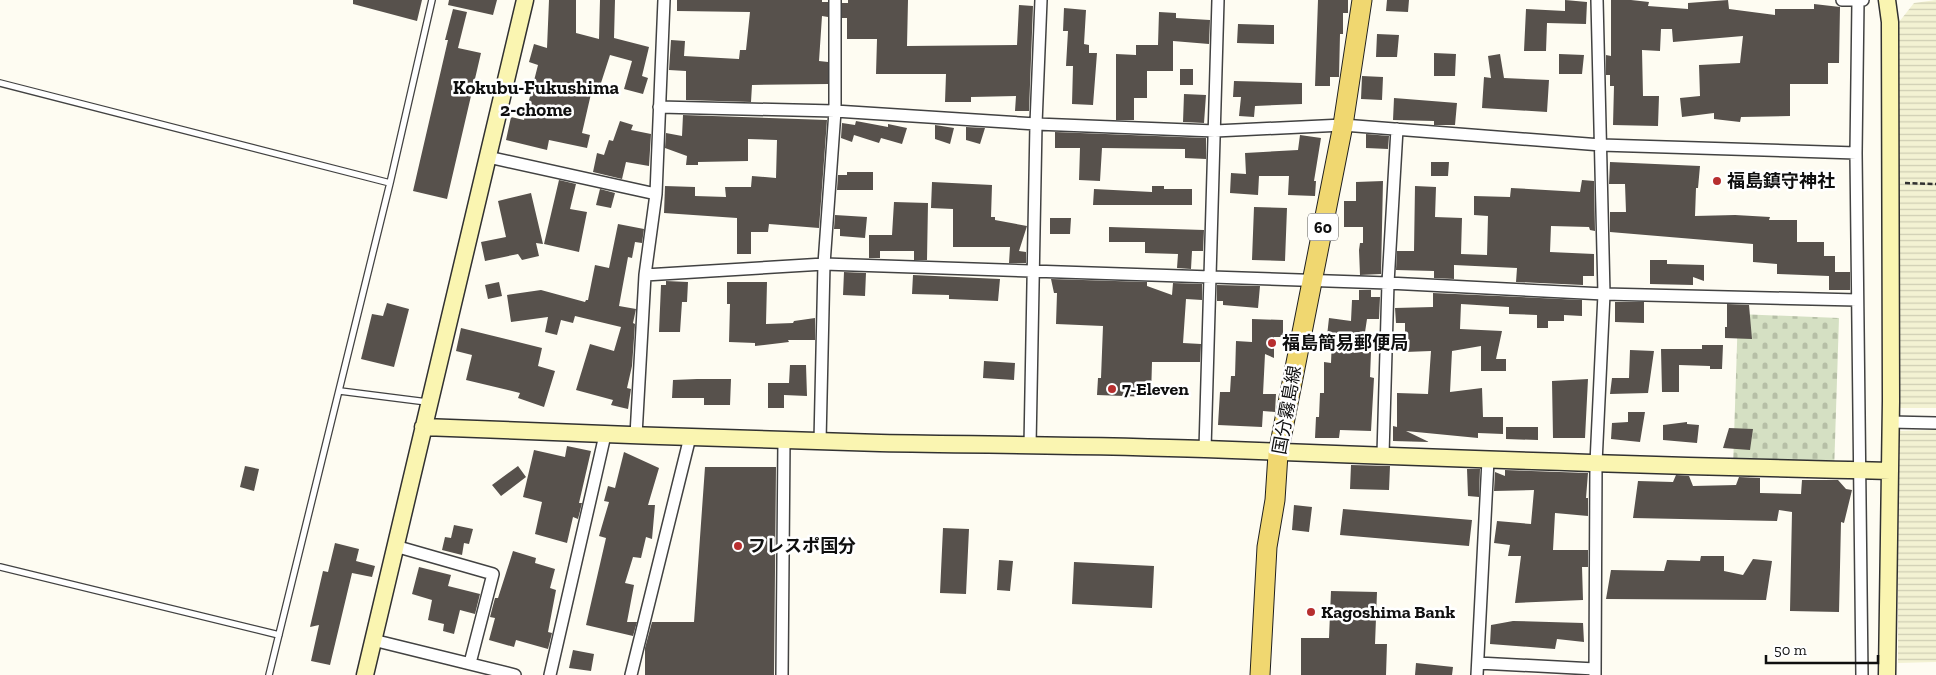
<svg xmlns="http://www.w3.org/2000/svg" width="1936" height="675" viewBox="0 0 1936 675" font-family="'Zilla Slab','Noto Sans JP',serif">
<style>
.farmland{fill:url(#farmland-rules)}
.cemetery{fill:url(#cemetery-stones)}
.building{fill:#57514c}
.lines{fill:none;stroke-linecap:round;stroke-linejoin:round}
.lane-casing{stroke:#424242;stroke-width:8}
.street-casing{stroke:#424242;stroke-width:14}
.secondary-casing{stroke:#313131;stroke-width:19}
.primary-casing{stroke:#202020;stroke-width:21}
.path{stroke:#313131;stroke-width:2.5;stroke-dasharray:5 2.5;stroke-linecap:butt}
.lane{stroke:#fff;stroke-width:5.5}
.street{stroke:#fff;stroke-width:11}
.secondary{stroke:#faf5b1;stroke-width:16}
.primary{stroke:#f0d770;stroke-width:19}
.poi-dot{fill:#b72f2f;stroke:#fff;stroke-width:2}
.labels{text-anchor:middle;stroke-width:5;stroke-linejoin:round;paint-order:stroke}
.shield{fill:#fff;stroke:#575757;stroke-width:1}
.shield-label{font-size:16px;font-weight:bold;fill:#0f0f0f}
.poi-label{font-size:18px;font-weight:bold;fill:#0f0f0f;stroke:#fff;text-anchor:start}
.street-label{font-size:18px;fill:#0f0f0f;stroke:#fff}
.neighbourhood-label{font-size:19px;font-weight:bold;fill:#0f0f0f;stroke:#fff}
</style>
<defs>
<pattern id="farmland-rules" width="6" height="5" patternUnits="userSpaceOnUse" patternTransform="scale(1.25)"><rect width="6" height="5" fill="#f3f2d3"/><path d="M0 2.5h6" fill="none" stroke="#cfceb4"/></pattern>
<pattern id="cemetery-stones" width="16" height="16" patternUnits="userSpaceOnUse" patternTransform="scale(1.25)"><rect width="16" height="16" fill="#d5e0c3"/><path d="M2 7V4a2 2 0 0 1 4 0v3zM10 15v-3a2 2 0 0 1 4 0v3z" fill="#b6bfa6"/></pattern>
</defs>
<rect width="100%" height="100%" fill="#fefcf2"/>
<path class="farmland" d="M1936,0V408H1897L1899,22L1914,3Z
M1936,430V662L1898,663V431Z"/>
<path class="cemetery" d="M1738,314L1839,318L1834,472L1733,468Z"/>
<path class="building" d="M353,0H422L417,21L353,4Z
M449,0H497L493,15L448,5Z
M549,0H576V33L599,39L600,0H615L614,38L649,47L642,76L648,78L643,94L624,89L632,61L610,55L600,86L593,85L582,133L590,135L587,148L549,140L547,150L506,140L511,117L524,120L538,65L529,62L534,44L547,48Z
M677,0H822V2H828V17L822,16L819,61L828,62V84L752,85L751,102L686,100V71L669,70L671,40L685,41L684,56L739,59L740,50H746L750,12L677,11Z
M848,0H908L907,46L1017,45L1019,5L1033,6L1029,111H1015L1016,96L971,97V102H945L946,74H876L877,39H847V18H842V3H848Z
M1318,0H1348V13H1343V34H1340L1339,77H1330V86H1315Z
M1387,0H1409L1408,12L1386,11Z
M1565,0L1587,2L1586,24L1547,23L1546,51H1524L1526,9L1565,11Z
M1611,0H1631L1649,2L1648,6L1688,9V3L1728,0L1729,9L1775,15V9H1814V4L1840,7L1839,63H1828V84H1790V116L1741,117L1740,122L1714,119V113L1682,117L1680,98L1700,96L1699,65L1740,63L1743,36L1673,42L1672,29H1661L1660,51L1642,50L1643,96H1659L1658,126L1613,125L1614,86H1610V75H1606V55L1611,56Z
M1064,8L1086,10L1084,44L1089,45V53H1097L1093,105L1072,104L1073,66H1066L1068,31H1063Z
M453,9L467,12L458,48L481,53L447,199L413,191L448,40H445Z
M1159,12L1176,13V18L1210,20L1209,44L1173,41V71H1147V98H1134V120H1116V54L1136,55V45H1158Z
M1238,24L1274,25V44L1237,43Z
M1377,34L1399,35L1397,57H1376Z
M1434,53L1456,54L1455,76H1434Z
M1500,54L1504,78L1549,80L1547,112L1482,108L1484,77L1491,78L1488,56Z
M1559,54L1584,55L1582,74H1559Z
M1180,69H1193V85H1180Z
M1362,76L1383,77L1382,100L1361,99Z
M1234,81L1302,83V104L1255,106L1254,117L1239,116L1241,97H1233Z
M1184,94L1206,95L1204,123L1183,122Z
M1394,98L1457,103L1455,125H1434V121L1393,120Z
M683,115L827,120L819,228L769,224L768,232H751V254H737V218L664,213L665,186L695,187V196L726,197L725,187H751L752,176L776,178L777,140L748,139V161L698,162V165H686L687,156L665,148L666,133L682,136Z
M620,121L633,125L631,130L651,134L649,166L626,162L622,179L593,172L597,153L604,155L609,140L613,141Z
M856,121L888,127V124L907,128L902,144L881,138L879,143L854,135L852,142L841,138L842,123L855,125Z
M935,125L954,128L950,144L935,139Z
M966,127L985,128L980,144L966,140Z
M1055,132L1206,138V159L1185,158V149L1102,148L1100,181L1079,180L1080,148H1055Z
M1366,134L1389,136L1388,149L1366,148Z
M1300,135L1321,138L1314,181H1316L1315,196L1288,195L1289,176H1259L1258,195L1230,193L1231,173L1246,174L1245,153L1298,150Z
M1431,162H1449L1448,176H1431Z
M1610,162L1700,166L1698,188H1696L1695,216L1735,215L1770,217L1769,220H1797V242H1824V256H1835V272H1850V290H1829V276L1777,274V264L1753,262V244L1610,232V212H1626L1625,184H1609Z
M847,172H873V190H837L838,175H847Z
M559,180L576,184L570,209L587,212L579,252L544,244Z
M1582,180L1594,181L1595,231L1590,230L1589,227L1551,226L1550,252L1594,254V276H1583V285L1516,282L1517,268L1454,265V279L1434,278V271L1396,270L1397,251H1414L1415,186L1436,187L1435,217L1462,218L1461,254L1487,255L1488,216L1474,215V196L1510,197L1511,188L1580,192Z
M1383,181L1381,274L1360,275L1359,250L1360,243H1363V227H1344V201H1356V182Z
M932,182L992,185L991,217H995V220L1027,226L1019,251L1026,252V263H1009L1010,247H953V209L931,208Z
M1152,186H1164V189H1192V205H1093L1094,189L1152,192Z
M600,189L615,193L611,208L596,205Z
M531,193L543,244L536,243L539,256L522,260L518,254L485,261L481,242L506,237L498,201Z
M894,202L928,203L927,260H914V251H880V258H869V235H892Z
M1254,207L1287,208L1285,261L1252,260Z
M835,215L867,217L865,238L840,236V229H834Z
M1050,218H1071L1070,234H1050Z
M618,224L644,229L642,243L635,242L632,258L628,257L619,306L636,309L633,323L635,324L632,366L627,388L631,389L628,409L611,405L613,400L576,390L590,344L614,351L621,327L575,316L573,323L561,320L557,335L545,332L548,317L511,322L507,295L541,290L585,302L586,300H588L595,265L609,268Z
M1109,227L1204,230L1203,251H1192L1191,269L1177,268L1178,254L1145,253V242H1109Z
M1650,260H1667V264L1704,265V281L1693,277V285L1650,284Z
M844,272L866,273L865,296L843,295Z
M913,275L1000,279L998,301L949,299V295L912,294Z
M1051,279L1147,282V286L1172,295L1173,283L1202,284V300L1186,299L1183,343L1201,344L1200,362H1152L1151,397L1097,395L1098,378H1101L1103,326L1056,324L1057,293H1054Z
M666,281L688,282L687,302H682L680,332H659L661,285H666Z
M499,282L502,296L488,299L485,285Z
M727,282H767L766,324L793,323L794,321L815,318V340H788L789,342L755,346V343L729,342L730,304H727Z
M1217,285L1260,286L1258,308L1223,305V301H1217Z
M1359,290H1371V297H1380L1379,319H1367L1362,352H1371L1370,377L1374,378L1371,431L1340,430L1339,438H1315L1316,417H1319L1320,393H1324V362L1331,363L1332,337L1327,336L1329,318L1351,321L1352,300H1359Z
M1433,293L1582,300V316L1564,315V321H1548V328H1537V315L1509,314V307L1461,304L1460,329L1502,331L1496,359H1506V371H1481V346L1452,351L1450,392L1482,388L1483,417H1503V434L1478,433V438L1406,431L1429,442L1393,441V426L1397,427V393L1428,394L1431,351L1405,352V323H1396L1395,308L1433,307Z
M1615,302H1644V323L1615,322Z
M387,303L409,309L394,367L361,359L372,314L383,316Z
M1727,304L1749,305L1752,339L1725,338V327H1727Z
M1252,319L1283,320V337H1274V358L1265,354L1263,394H1276L1275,412L1263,411L1262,427L1218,425L1220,392H1230L1231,376H1235L1236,341L1252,342Z
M461,328L542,348L538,366L555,371L544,407L518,398L520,393L466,380L472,355L456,351Z
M1702,345H1723L1722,369H1710V366L1679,365V392H1662L1661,349H1702Z
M1630,350L1654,351L1648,393L1610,394L1612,378H1629Z
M984,361L1015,363L1014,380L983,378Z
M790,365H806L807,396L784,395V408H768V383H789Z
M697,379H731L730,405H704V398H672L673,380Z
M1588,379L1585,438H1553L1552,381Z
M1628,412H1645L1640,442L1611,439L1612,423L1628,422Z
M1687,422V424L1699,425L1697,443L1663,440V425Z
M1506,427H1538V440L1506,439Z
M1729,428L1753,429L1750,450L1723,448Z
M567,446L591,451L579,503H582L578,519L573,517L567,543L535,534L542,502L523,497L534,450L565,457Z
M624,452L659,468L648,505H655L652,539L646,537L641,558L633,557L625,583L634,585L627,622H637L633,636L586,625L606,538L599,536L609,502L604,501L608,486L615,488Z
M1351,465L1390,466L1389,490L1350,489Z
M245,466L259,469L254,491L240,487Z
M518,466L526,477L501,496L492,485Z
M705,467H776L774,675H645V648L652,622H694Z
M1467,469H1480L1479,497L1468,496Z
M1505,470L1588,473L1586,498H1588V516L1555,513L1553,550H1588V567H1582L1583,600L1515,603L1521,556H1508L1510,545L1494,543L1497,521L1531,524L1534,490L1494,491L1495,472L1505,476Z
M1676,475L1689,476L1693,486L1736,485L1739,477L1760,478V493L1801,494L1802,480H1838L1846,489L1852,490L1844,523L1841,522L1839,612L1790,611L1792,512L1779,510L1777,521L1633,518L1638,481L1673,482Z
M1294,505L1312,507L1309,532L1292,530Z
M1343,509L1472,520L1469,546L1340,535Z
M454,525L473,529L469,544L464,543L462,555L442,550L445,537L451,538Z
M943,528L969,529L966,594L940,593Z
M335,543L359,549L356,561L375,566L372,577L352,573L330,665L311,661L319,625L310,627L323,571L328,572Z
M513,551L536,558L535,563L555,569L550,588L556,590L548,632L552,633L548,649L516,640L514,647L489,640L495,618L490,617L495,598H498Z
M1701,556H1724V571L1743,575L1753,559L1772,561L1766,600L1606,599L1611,570L1664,571L1667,560L1700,561Z
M999,560L1013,561L1010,591L997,590Z
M1074,562L1154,566L1152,608L1072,604Z
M419,567L451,575L448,586L480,594L475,614L460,610L454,634L443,631L444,624L428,620L432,600L412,594Z
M1331,591L1377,592L1375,644H1387L1386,675H1301V638H1329Z
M1513,621L1583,623L1584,642L1557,639L1555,649L1490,644L1491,625Z
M573,650L594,654L591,671L569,668Z
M1416,663L1453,667L1452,675H1415Z"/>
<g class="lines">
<g class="lane-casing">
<path id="lane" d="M0,83L390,183
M340,391L427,402
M0,567L279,635
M269,675L390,183L432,0"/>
</g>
<g class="street-casing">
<path id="street" d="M1842,0H1863
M1858,1L1856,153L1862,675
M659,107L835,111L1036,124L1215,131L1343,125L1601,145L1856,153
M488,157L656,194
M645,275L824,264L1388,283L1604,294L1857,300
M1890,422L1936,423
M636,435L645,275L656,194L664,0
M820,441L824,264L835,111V0
M1030,446L1036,124L1041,0
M1205,449L1218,0
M1383,454L1388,283L1397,129
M395,546L493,574L470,663
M373,640L515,675
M1478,663L1595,669
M550,675L605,435
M631,675L690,437
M782,675L784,440
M1477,675L1488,460
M1595,675L1596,463L1604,294L1597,0"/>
</g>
<g class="secondary-casing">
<path id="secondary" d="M423,427C575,433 728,439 880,443C988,445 1097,445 1205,449C1433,458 1661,466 1890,471
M365,675L525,0
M1887,675L1891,401L1890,22L1887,0"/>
</g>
<g class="primary-casing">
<path id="primary" d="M1260,675L1267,547L1275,500L1278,454L1343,125L1362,0"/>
</g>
<path class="path" d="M1905,183L1936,184"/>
<use href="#lane" class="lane"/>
<use href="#street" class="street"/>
<use href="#secondary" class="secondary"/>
<use href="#primary" class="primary"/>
</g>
<g class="poi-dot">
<circle cx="1717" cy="181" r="5"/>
<circle cx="1272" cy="343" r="5"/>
<circle cx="1112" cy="389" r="5"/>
<circle cx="738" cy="546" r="5"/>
<circle cx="1311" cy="612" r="5"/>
</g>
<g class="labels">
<rect class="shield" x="1308" y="213.5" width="30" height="27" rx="4"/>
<g class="shield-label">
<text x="1323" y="233">60</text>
</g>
<g class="poi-label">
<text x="1727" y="187">福島鎮守神社</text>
<text x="1282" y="349">福島簡易郵便局</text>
<text x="1122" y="395">7-Eleven</text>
<text x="748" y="552">フレスポ国分</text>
<text x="1321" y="618">Kagoshima Bank</text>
</g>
<g class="street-label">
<text transform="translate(1287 410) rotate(-80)" y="6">国分霧島線</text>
</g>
<g class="neighbourhood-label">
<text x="536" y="94">Kokubu-Fukushima<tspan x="536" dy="22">2-chome</tspan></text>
</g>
</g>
<path d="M1766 655v8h112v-8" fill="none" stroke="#0f0f0f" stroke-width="2.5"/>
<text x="1774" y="655" font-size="15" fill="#0f0f0f" stroke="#ffffff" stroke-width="4" paint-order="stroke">50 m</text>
</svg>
